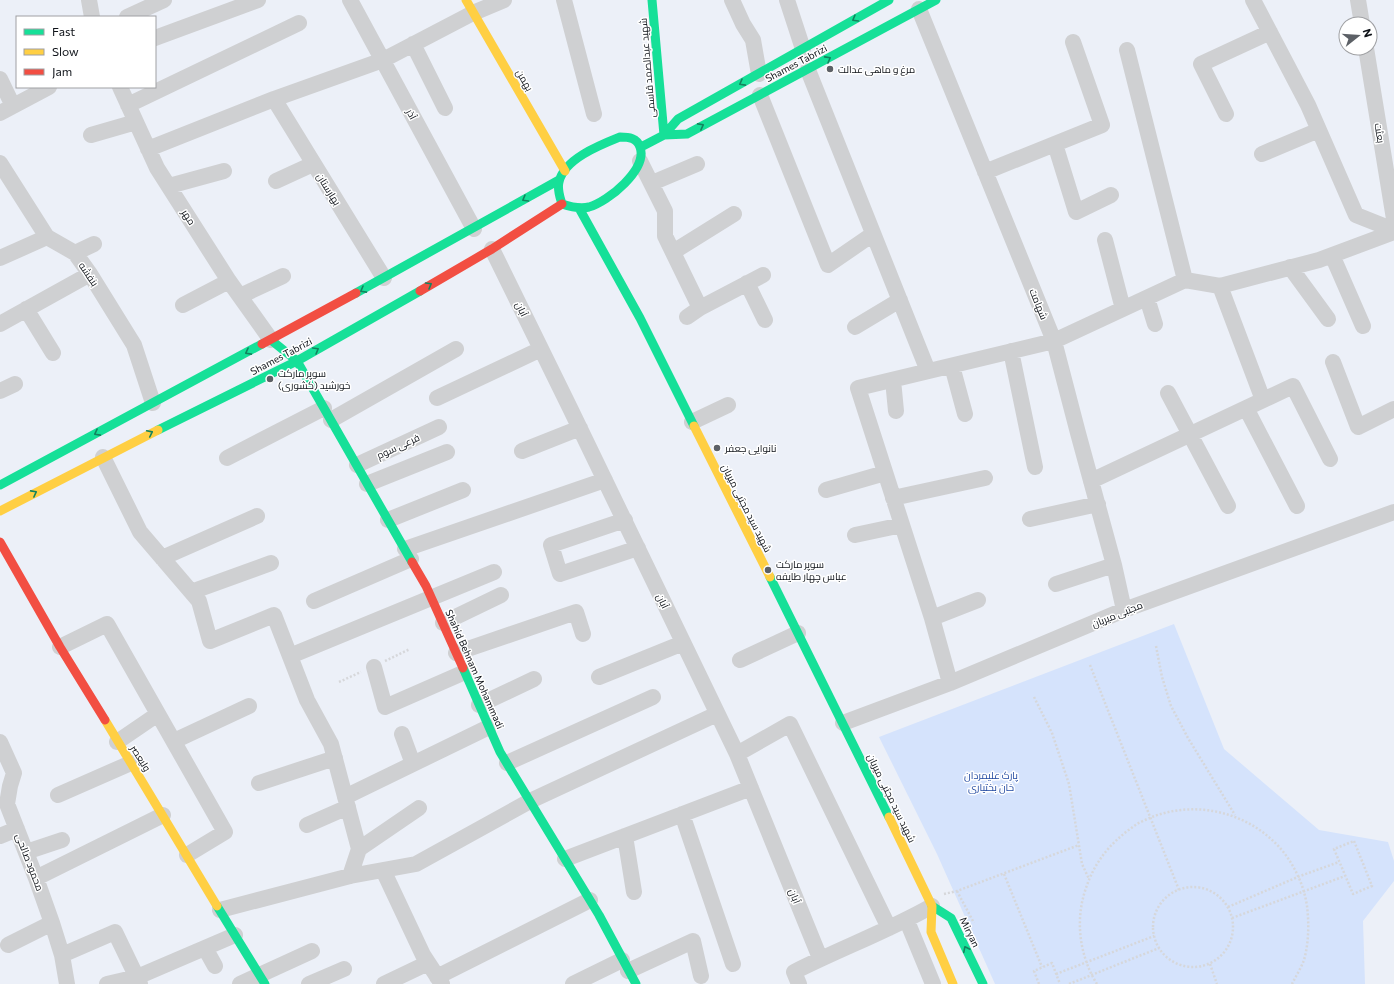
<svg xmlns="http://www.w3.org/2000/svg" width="1394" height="984" viewBox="0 0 1394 984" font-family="Commissioner,Cairo,sans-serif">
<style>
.green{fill:#d5e3fc}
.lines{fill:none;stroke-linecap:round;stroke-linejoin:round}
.path{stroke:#d6d7da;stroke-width:2.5;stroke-dasharray:2 2;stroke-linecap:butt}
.street{stroke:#cfd0d2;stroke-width:16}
.fast{stroke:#16e098;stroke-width:9}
.slow{stroke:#ffcf43;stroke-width:9}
.jam{stroke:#f24e42;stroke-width:9}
.oneway{stroke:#12835e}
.poi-dot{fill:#5c6066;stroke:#fff;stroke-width:1.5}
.labels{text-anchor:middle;stroke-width:3;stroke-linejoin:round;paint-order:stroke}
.street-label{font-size:10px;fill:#0e1218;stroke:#fff}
.poi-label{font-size:10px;fill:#0e1218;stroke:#fff;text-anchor:start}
.park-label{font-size:10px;fill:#1d469f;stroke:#fff}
</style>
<rect width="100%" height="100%" fill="#ecf0f8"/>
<path class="green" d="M1174,624L1224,749L1319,830L1388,842L1394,861V881L1363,921L1365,984H995L937,854L879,737Z"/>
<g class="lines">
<path class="path" d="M1156,646L1162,677L1171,706L1188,738L1235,815
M385,661L410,649
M1090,665L1179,890
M339,682L361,672
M1034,697L1052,733L1069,784L1082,864L1089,879
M1354,841L1372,886L1353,894L1334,849Z
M1004,874L1042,967
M1153 927a40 40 0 1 1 80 0a40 40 0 1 1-80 0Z
M957,891L974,923
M944,894L957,891L1079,845
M1228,907L1300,876L1339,862
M1232,918L1345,876
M1210,964L1217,984
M1056,974L1154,936
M1039,984L1034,971L1052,963L1060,984
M1069,984L1159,948
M1097,984C1080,957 1075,922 1085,891C1093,865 1108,845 1130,829C1134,826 1138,823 1143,821C1191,797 1252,811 1285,854C1296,869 1304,886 1307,906C1309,923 1309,942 1304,960C1301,968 1296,976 1292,984"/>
<path class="street" d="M89,0L92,17
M350,0L474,229
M564,0L594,114
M732,0L743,24L753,40L759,74
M787,0L803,49
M1253,0L1308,105L1356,215L1394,230
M1358,0L1362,24
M919,9L1054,341L1078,433L1114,565L1124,610
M127,17L164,0
M155,38L258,0
M413,44L445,108
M1366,48L1394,219
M1127,50L1185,280
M808,70L928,371
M0,79L13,106
M120,87L157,168L229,281L271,340
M760,95L828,265L873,234
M274,99L384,278
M128,105L299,23
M0,113L49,87
M1226,114L1201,64L1270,32
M91,135L136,122
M1055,144L1076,212L1111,195
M148,149L274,99L383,60L473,13L504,0
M1262,154L1319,130
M640,161L665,211V236L700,308L687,317
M0,163L47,237L75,253L90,274L134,345L153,403
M985,172L1102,125L1073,42
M276,181L313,164
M652,183L697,164
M169,186L224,171
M1105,240L1123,309
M492,249L570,408L737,754L820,958
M673,252L734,214
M75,253L94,244
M1332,255L1363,326
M0,258L47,237
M1290,267L1328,319
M747,283L765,320
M1220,286L1263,400
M240,296L283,276
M1147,298L1155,324
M183,305L229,281
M700,308L763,275
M26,309L53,353
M0,324L90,274
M855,327L900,300
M1011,351L1035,467
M1333,362L1358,427L1394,409
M952,366L965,414
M893,380L896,411
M0,391L15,384
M1168,393L1228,506
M437,398L541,349
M1246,408L1297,506
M331,420L456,349
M692,422L728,405
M522,451L580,428
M103,457L140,532L199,601L210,641L274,615L307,700L331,744L359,849L350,876
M227,458L324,408
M357,465L439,427
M1091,481L1293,386L1330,459
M367,484L447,452
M826,490L885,473
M893,498L985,478
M1030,519L1098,504
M388,520L463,490
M625,520L551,545L560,574L638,548
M855,535L902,525
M405,549L605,480
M162,558L257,516
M1056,584L1114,565
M191,592L271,563
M314,601L411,559
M932,618L978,600
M443,623L501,595
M60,647L107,624L225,832L187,855
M456,653L576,612L583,634
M290,656L494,572
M740,660L798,633
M374,667L385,707L465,672
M599,677L683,643
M950,683L932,618L858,388L1054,341L1185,280L1220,286L1319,260L1394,232
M479,705L534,679
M843,723L950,683L1124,610L1394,512
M402,734L413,764
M174,741L249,706
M0,742L14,773L10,786L7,804L36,878L52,923L62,955L67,984
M117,742L158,714
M737,754L790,724L889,928
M507,763L653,697
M259,783L335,758
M58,795L131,763
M345,797L489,727
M682,814L733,964
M307,825L348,807
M0,836L17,829
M625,836L634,892
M359,849L419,808
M26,852L62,840
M565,859L751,788
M383,870L423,955L442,984
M36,878L163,815
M220,910L350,876L416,864L530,801L717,714
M907,921L933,984
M8,945L52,923
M205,948L215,966
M62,955L115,932L140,984
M628,971L693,941L701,976
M437,977L590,900
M107,984L137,977L235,935
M240,984L312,951
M309,984L344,969
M384,984L428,963
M573,984L622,960
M799,984L794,972C839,949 888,931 932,906"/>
<path class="fast" d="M652,0L664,135
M664,135L687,134L936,0
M620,137C629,137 637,138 640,147C648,169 608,202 589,207C580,209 571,207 562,204C560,197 557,190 559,182C564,159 600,145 620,137Z
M641,147L664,135L678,119L889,0
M579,208L640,318L694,426
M356,293L559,180
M271,340L297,361L412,562
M158,430L297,361L420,291
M0,485L262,344
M770,577L889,817
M463,668L500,752L599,915L636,984
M217,906L265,984
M932,906L951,918L983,984"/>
<path class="slow" d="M466,0L565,171
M694,426L770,577
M0,511L158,430
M105,720L217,906
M889,817L932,906L931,932L953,984"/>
<path class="jam" d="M420,291L492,249L562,204
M262,344L356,293
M0,542L60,647L105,720
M412,562L426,586L463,668"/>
</g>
<defs><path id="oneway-chevron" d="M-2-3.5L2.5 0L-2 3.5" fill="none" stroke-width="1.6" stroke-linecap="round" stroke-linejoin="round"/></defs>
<g class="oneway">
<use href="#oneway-chevron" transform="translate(855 19) rotate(150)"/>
<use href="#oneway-chevron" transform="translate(828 59) rotate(-29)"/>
<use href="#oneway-chevron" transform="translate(742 83) rotate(151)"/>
<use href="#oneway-chevron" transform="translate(701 126) rotate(-28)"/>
<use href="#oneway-chevron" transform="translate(525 199) rotate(150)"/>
<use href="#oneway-chevron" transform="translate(429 285) rotate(-30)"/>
<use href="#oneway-chevron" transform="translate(363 290) rotate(151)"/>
<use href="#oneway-chevron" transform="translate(316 350) rotate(-30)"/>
<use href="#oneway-chevron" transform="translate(248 352) rotate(152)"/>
<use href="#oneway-chevron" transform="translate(97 433) rotate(152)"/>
<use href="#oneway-chevron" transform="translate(150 433) rotate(-26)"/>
<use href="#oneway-chevron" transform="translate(34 493) rotate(-28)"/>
<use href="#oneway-chevron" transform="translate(966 949) rotate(-116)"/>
</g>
<g class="poi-dot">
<circle cx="830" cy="69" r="4"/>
<circle cx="270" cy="379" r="4"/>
<circle cx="717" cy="448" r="4"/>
<circle cx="768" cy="570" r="4"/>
</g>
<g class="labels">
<g class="street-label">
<text transform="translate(796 63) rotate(-28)" y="4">Shames Tabrizi</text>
<text transform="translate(647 68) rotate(-95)" y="4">شهید عبدالصمد قاسمی</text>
<text transform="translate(525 80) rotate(60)" y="4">بهمن</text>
<text transform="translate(412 114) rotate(62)" y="4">آذر</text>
<text transform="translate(1380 133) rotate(81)" y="4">بعثت</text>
<text transform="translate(329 189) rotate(58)" y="4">بهارستان</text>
<text transform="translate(189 217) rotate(58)" y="4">مهر</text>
<text transform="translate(89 274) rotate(56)" y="4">بنفشه</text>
<text transform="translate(1039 304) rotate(68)" y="4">شهامت</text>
<text transform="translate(522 309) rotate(64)" y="4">آبان</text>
<text transform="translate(281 356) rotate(-28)" y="4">Shames Tabrizi</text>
<text transform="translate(398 446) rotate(-25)" y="4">فرعی سوم</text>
<text transform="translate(747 508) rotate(63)" y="4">شهید سید مجتبی میریان</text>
<text transform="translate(663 601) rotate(64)" y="4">آبان</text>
<text transform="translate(1117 614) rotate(-22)" y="4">مجتبی میریان</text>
<text transform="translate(475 669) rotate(66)" y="4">Shahid Behnam Mohammadi</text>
<text transform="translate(141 758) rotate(58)" y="4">ولیعصر</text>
<text transform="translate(892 798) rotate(64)" y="4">شهید سید مجتبی میریان</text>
<text transform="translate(30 862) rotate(69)" y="4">محمود صالحی</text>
<text transform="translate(795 896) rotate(68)" y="4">آبان</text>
<text transform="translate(970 932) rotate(64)" y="4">Miryan</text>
</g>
<g class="poi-label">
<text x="838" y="73">مرغ و ماهی عدالت</text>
<text x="278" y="377">سوپر مارکت<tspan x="278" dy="12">خورشید (کشوری)</tspan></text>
<text x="725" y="452">نانوایی جعفر</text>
<text x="776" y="568">سوپر مارکت<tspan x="776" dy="12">عباس چهار طایفه</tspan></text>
</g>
<g class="park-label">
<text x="991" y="779">پارک علیمردان<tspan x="991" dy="12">خان بختیاری</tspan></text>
</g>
</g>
<rect x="16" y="16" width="140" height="72" fill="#ffffff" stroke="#9fa0a3"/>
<rect x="24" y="29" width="20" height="6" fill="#16e098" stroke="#9fa0a3"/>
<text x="52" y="36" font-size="12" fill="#0e1218">Fast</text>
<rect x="24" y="49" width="20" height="6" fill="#ffcf43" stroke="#9fa0a3"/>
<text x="52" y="56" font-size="12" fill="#0e1218">Slow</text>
<rect x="24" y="69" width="20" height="6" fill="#f24e42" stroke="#9fa0a3"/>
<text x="52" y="76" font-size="12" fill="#0e1218">Jam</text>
<g transform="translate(1358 36) rotate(73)"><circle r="19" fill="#ffffff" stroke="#9fa0a3"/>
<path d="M0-3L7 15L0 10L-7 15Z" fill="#5c6066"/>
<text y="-6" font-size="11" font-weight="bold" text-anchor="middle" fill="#0e1218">N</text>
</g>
</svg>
